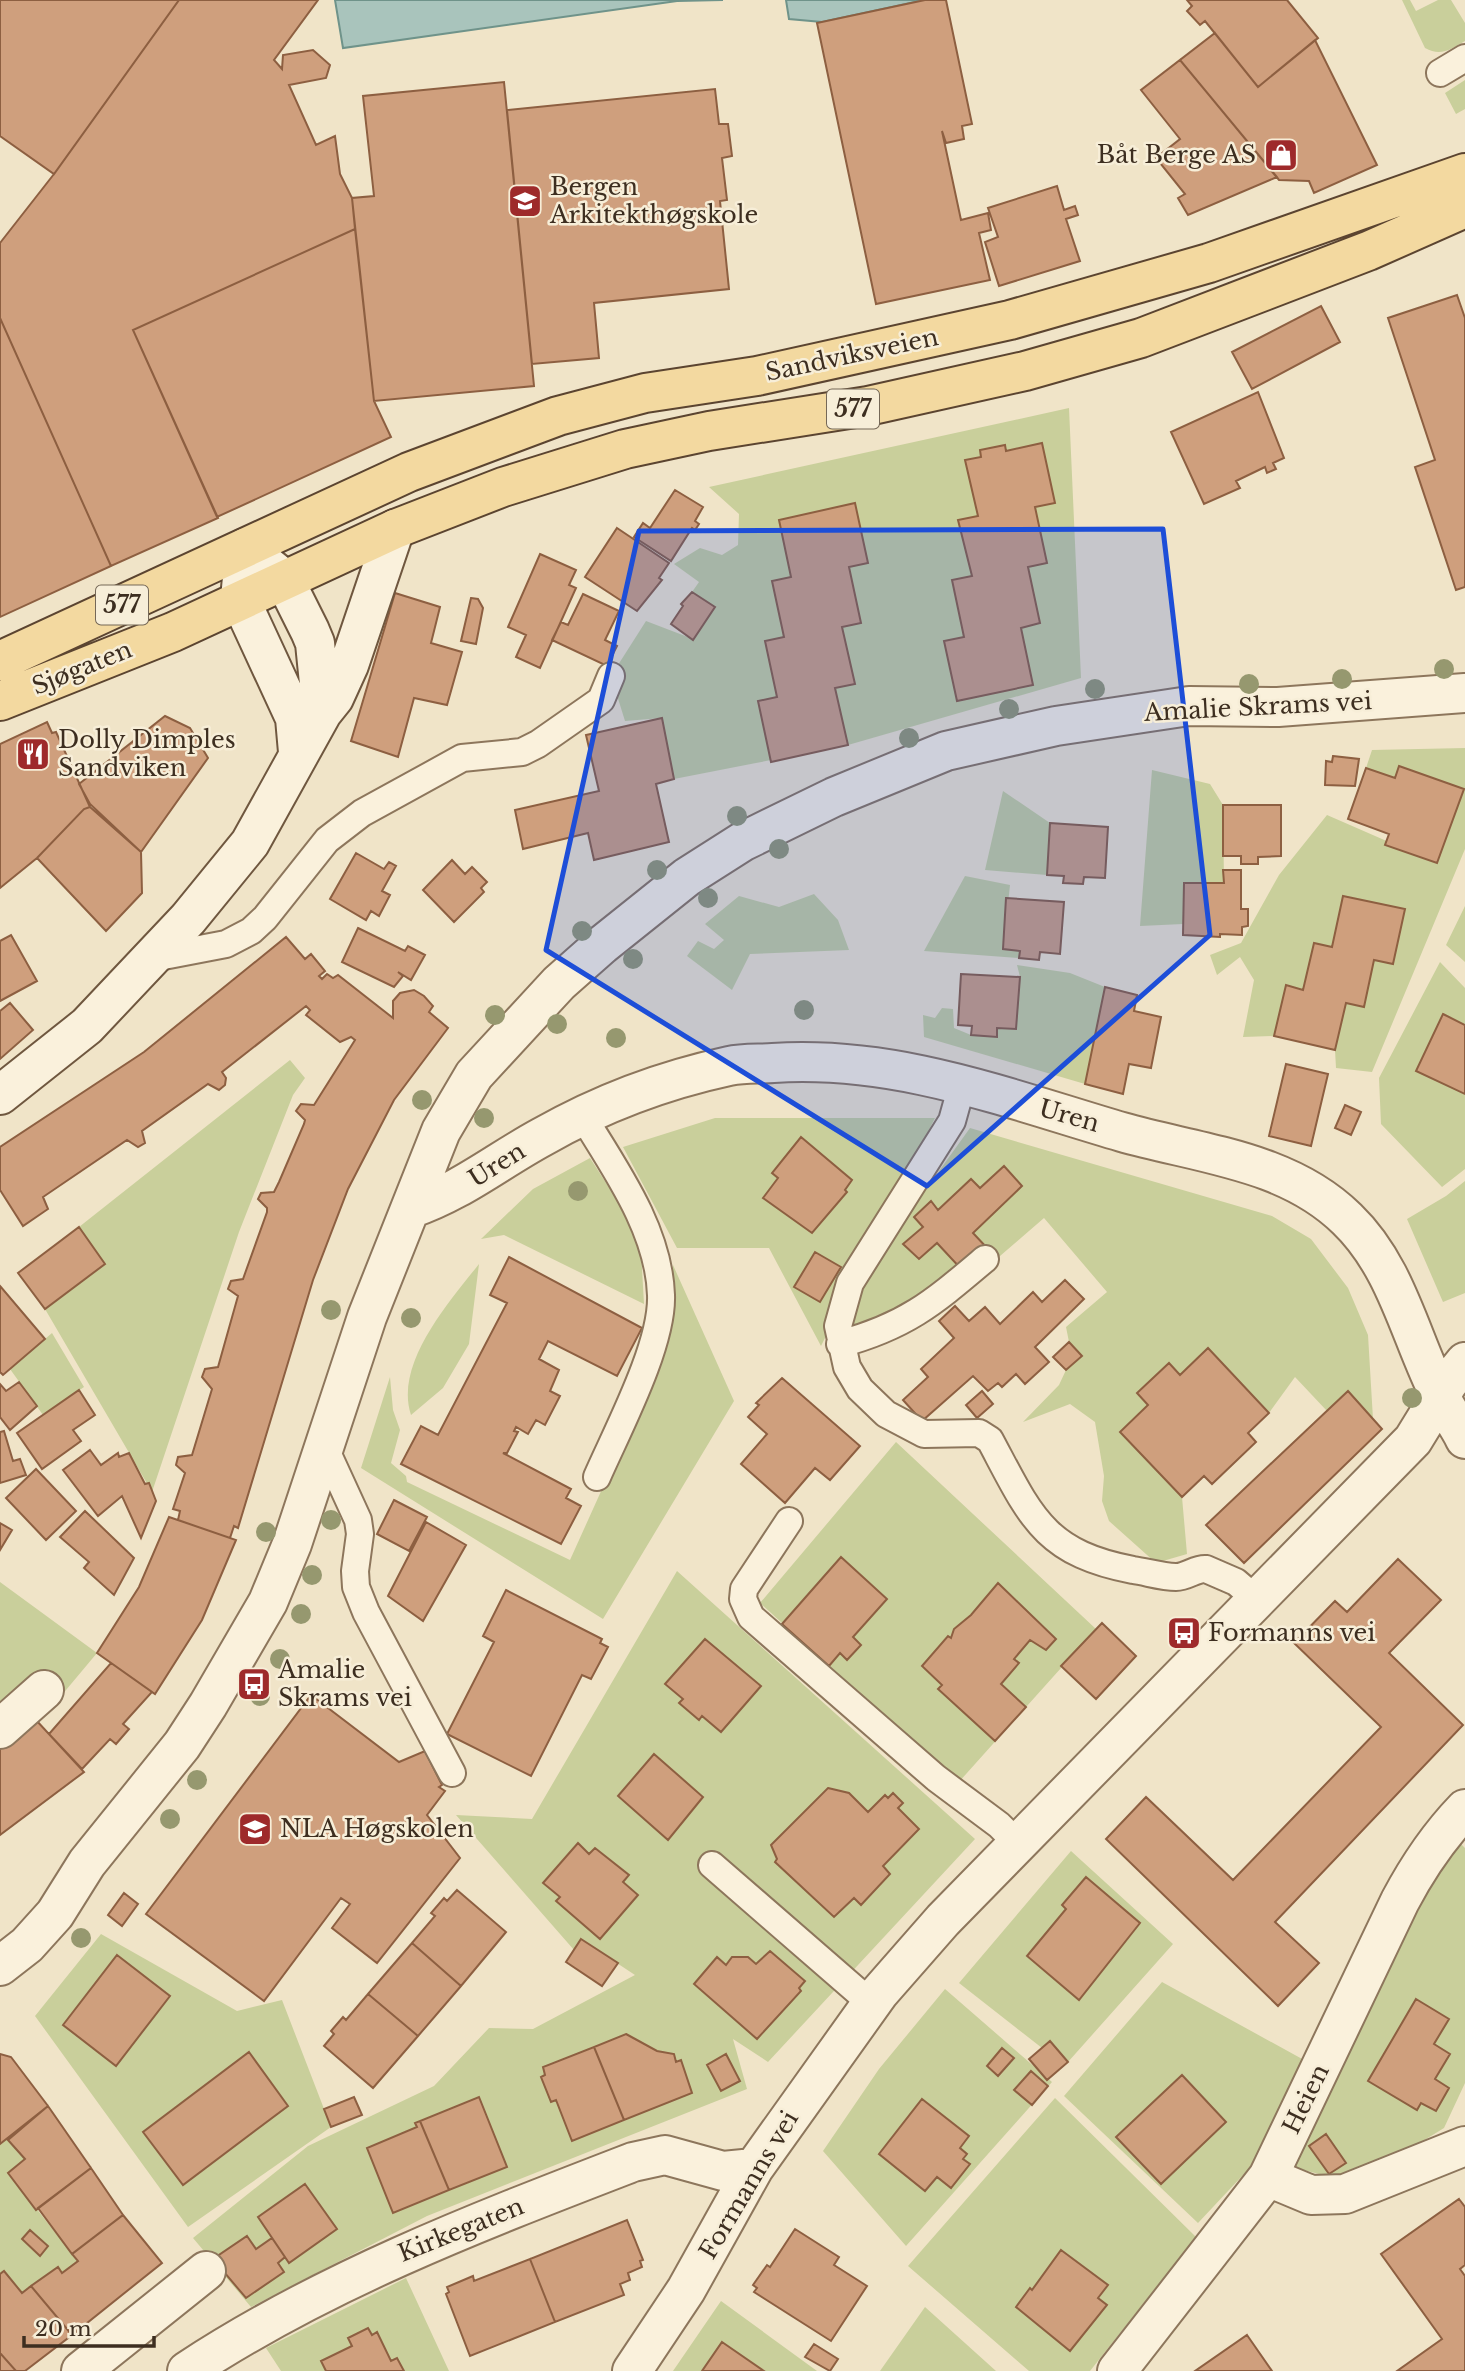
<svg xmlns="http://www.w3.org/2000/svg" width="1465" height="2371" viewBox="0 0 1465 2371" font-family="'Libre Baskerville',serif">
<style>
.green{fill:#c9cf9b}
.water{fill:#a9c4bc;stroke:#6f938a;stroke-width:2}
.building{fill:#cf9f7d;stroke:#8d5f41;stroke-width:2}
.lines{fill:none;stroke-linecap:round;stroke-linejoin:round}
.lane-casing{stroke:#8d765c;stroke-width:30}
.street-casing{stroke:#8d765c;stroke-width:42}
.secondary-casing{stroke:#6f573f;stroke-width:42}
.primary-casing{stroke:#5b4430;stroke-width:42}
.lane{stroke:#faf1dc;stroke-width:26}
.street{stroke:#faf1dc;stroke-width:38}
.secondary{stroke:#faf1dc;stroke-width:38}
.primary{stroke:#f3d9a0;stroke-width:38}
.tree{fill:#96986f}
.marked{fill:#1d4ed8;fill-opacity:0.2;stroke:#1d4ed8;stroke-width:5;stroke-linejoin:round}
.labels{text-anchor:middle;stroke-width:5;stroke-linejoin:round;paint-order:stroke}
.shield{fill:#f7eed8;stroke:#756857;stroke-width:2}
.shield-label{font-size:23px;font-weight:bold;fill:#3d2e20}
.poi-label{font-size:24px;fill:#3d2e20;stroke:#f7eed8;text-anchor:start}
.street-label{font-size:24px;fill:#3d2e20;stroke:#f7eed8}
</style>
<rect width="100%" height="100%" fill="#f0e4c8"/>
<path class="green" d="M1402,0H1410L1416,11L1438,0H1451L1465,23V41C1451,49 1441,57 1425,48Z
M1465,80V109L1456,114L1445,93Z
M1069,408L1081,678L848,745L674,779L662,718L625,721L611,676L646,621L693,639L715,608L692,592L699,582L674,564L700,548L722,555L738,545L739,514L709,487Z
M1465,748V849L1372,1072L1336,1068L1335,1050L1346,1003L1364,1007L1374,960L1405,909L1343,896L1332,947L1314,943L1303,990L1286,986L1274,1036L1243,1037L1254,980L1240,957L1217,975L1210,955L1241,943L1279,875L1327,815L1437,863L1463,789L1400,766L1395,778L1366,768L1372,750Z
M1152,770L1210,784L1223,805L1224,883H1184L1183,924L1140,926Z
M1003,791L1050,823L1047,875L985,870Z
M965,876L1010,885L1003,949L1020,951L1019,958L924,951Z
M814,894L838,920L849,950L750,954L732,990L687,956L698,941L714,949L724,940L705,924L739,896L779,907Z
M1465,906V962L1446,945Z
M1440,962L1465,988V1169L1442,1187L1381,1124L1379,1078Z
M1017,965L1070,973L1105,987L1085,1084L924,1037L923,1015L935,1018L942,1008L953,1009L954,1028L971,1035L996,1037L997,1028L1020,977Z
M290,1060L305,1078L293,1095L239,1232L152,1492L45,1309L105,1264L79,1227Z
M715,1118H935L821,1346L769,1248H677L623,1147Z
M970,1128L1272,1216L1311,1239L1348,1288L1368,1335L1373,1419L1348,1391L1327,1411L1295,1377L1269,1413L1248,1433L1256,1442L1212,1484L1204,1476L1182,1497L1187,1554L1156,1563L1109,1521L1102,1501L1104,1476L1095,1422L1070,1404L1023,1422L1059,1385L1066,1370L1081,1356L1069,1342L1066,1327L1107,1292L1044,1218L1000,1256L987,1249L934,1292L848,1334L865,1274Z
M590,1158L630,1220L641,1251L644,1304L504,1235L481,1239L533,1189Z
M1465,1181V1293L1443,1302L1407,1219L1446,1196Z
M479,1264L469,1344L443,1388L411,1415C394,1364 449,1302 479,1264Z
M673,1265L734,1401L603,1619L361,1468L390,1377L393,1410L400,1430L391,1463L406,1476L407,1482L570,1560L668,1343Z
M52,1333L84,1387L43,1415L10,1369Z
M896,1442L1096,1629L958,1783L760,1603Z
M677,1571L975,1839L768,2062L733,2039L747,2089L427,2216L251,2307L193,2238L308,2146L434,2086L489,2028L533,2029L635,1975L582,1940L574,1950L456,1815L532,1819Z
M0,1582L97,1653L61,1696L0,1708Z
M1458,1841L1465,1848V2083L1444,2128L1382,2166L1342,2180L1292,2167L1400,1929Z
M1071,1851L1173,1944L1068,2062L1050,2041L1042,2048L959,1983Z
M101,1934L237,2011L282,2000L331,2127L188,2227L35,2016Z
M1162,1982L1304,2060L1259,2158L1198,2223L1064,2096Z
M945,1989L1052,2082L906,2246L823,2151L879,2069Z
M1055,2098L1196,2237L1090,2371H1029L908,2266Z
M8,2135L9,2140L25,2159L8,2173L78,2261L62,2273L58,2267L22,2293L4,2271L0,2274V2144Z
M406,2278L449,2371H281L266,2348Z
M721,2301L817,2371H764L722,2342L702,2371H673Z
M925,2307L996,2371H880Z"/>
<path class="water" d="M335,0H723L677,1L343,48Z
M786,0H924L822,22L789,19Z"/>
<path class="building" d="M0,0H179L54,174L0,136Z
M179,0H318L274,60L282,69L283,55L313,50L330,65L326,78L289,85L316,145L335,136L340,174L352,198L355,229L133,330L218,518L111,566L0,318V243L54,174Z
M925,0H946L972,124L962,126L964,139L946,143L942,131L961,220L988,213L991,230L979,233L990,280L876,304L817,23Z
M1187,0H1287L1318,38L1258,87L1205,21L1200,25L1187,11L1192,6Z
M1215,33L1258,87L1315,40L1377,165L1314,193L1309,181L1279,180L1180,60Z
M1180,60L1277,177L1188,215L1178,198L1185,194L1156,158L1180,139L1141,90Z
M504,82L534,386L374,401L352,198L374,196L363,96Z
M715,89L719,124H728L732,156L722,158L727,200L720,201L729,289L594,303L599,358L532,364L507,110Z
M1057,186L1064,210L1075,206L1078,215L1066,219L1080,261L999,286L985,242L998,237L988,208Z
M355,229L374,401L391,437L217,517L133,330Z
M1457,295L1465,318V587L1456,590L1415,467L1435,460L1388,318Z
M1321,306L1340,342L1252,389L1232,352Z
M0,318L111,566L0,617Z
M1258,392L1284,458L1273,463L1276,469L1267,473L1265,467L1236,481L1240,488L1204,504L1171,432Z
M1042,443L1055,503L1035,507L1047,563L1028,567L1040,623L1021,628L1033,685L957,701L944,641L964,637L952,580L972,576L958,520L978,516L965,460L981,457L980,450L1005,445L1006,451Z
M675,490L703,507L695,521L699,524L695,530L692,528L671,561L634,537L643,523L650,528Z
M855,503L868,563L849,567L861,623L842,627L855,684L835,688L848,745L771,762L758,701L777,697L765,641L784,637L772,581L791,577L779,520Z
M617,528L669,563L659,578L662,580L637,611L585,577Z
M540,554L576,570L569,585L576,588L540,668L516,657L526,635L508,627Z
M692,592L715,607L693,640L671,624L683,606L681,604Z
M395,593L440,607L431,643L462,652L447,705L414,698L398,757L351,741Z
M583,594L619,611L605,640L617,646L607,666L552,640L561,622L568,625Z
M471,598L478,599L483,608L476,644L461,641Z
M165,716L190,728L208,758L141,852L90,804L79,784Z
M662,718L674,779L656,784L669,842L594,860L588,833L523,849L515,810L599,791L586,735Z
M47,722L52,733L56,732L90,807L84,809L37,858L0,888V744Z
M1333,756L1359,759L1355,786L1325,785L1326,761L1332,762Z
M1399,766L1464,789L1437,863L1385,845L1389,834L1348,819L1366,768L1395,778Z
M1223,805H1281V856L1258,857V864H1241V856H1223Z
M90,807L141,852L142,893L106,931L37,858L84,809Z
M1050,823L1108,827L1105,878L1084,877L1083,884L1063,883L1064,876L1047,875Z
M356,853L384,869L389,862L396,866L382,891L390,895L379,916L371,911L366,920L330,899Z
M452,860L465,874L472,867L487,882L481,888L484,892L454,922L423,890Z
M1223,870H1241V909H1248V926L1242,927V935L1220,934V937L1183,935L1184,883H1224Z
M1343,896L1405,909L1393,964L1374,960L1364,1007L1346,1003L1335,1050L1274,1036L1286,985L1303,990L1314,943L1332,947Z
M1006,898L1064,902L1060,954L1040,952L1039,960L1019,958L1020,951L1003,949Z
M358,928L405,951L408,946L425,955L411,980L398,972L403,976L394,987L342,962Z
M11,935L37,981L0,1001V941Z
M286,937L305,959L311,954L325,971L319,976L322,979L327,974L333,978L338,975L393,1018V1001L400,993L414,990L424,996L433,1006L429,1012L448,1028L394,1100L348,1189L313,1280L238,1528L234,1526L230,1538L178,1520L180,1511L173,1509L185,1473L176,1465L178,1457L192,1455L212,1389L202,1377L205,1369L218,1367L238,1296L228,1289L231,1281L243,1279L267,1212V1208L258,1199L261,1193L274,1192L279,1182L304,1124L305,1120L296,1111L301,1104L314,1105L355,1040L351,1037L340,1042L306,1015L310,1010L306,1006L222,1072L226,1078L225,1085L219,1090L208,1084L142,1131L145,1143L138,1147L127,1140L43,1197L48,1209L23,1226L0,1190V1147L144,1052Z
M961,974L1020,977L1016,1029L997,1028V1037L971,1035L972,1026L958,1025Z
M1105,987L1137,995L1134,1011L1161,1017L1151,1068L1129,1064L1123,1094L1085,1084Z
M10,1003L33,1030L0,1059V1011Z
M1443,1014L1465,1025V1094L1416,1071Z
M1286,1064L1328,1074L1311,1146L1269,1136Z
M1345,1105L1361,1112L1351,1135L1335,1128Z
M801,1137L852,1180L845,1190L847,1192L812,1233L763,1198L778,1178L772,1173Z
M1004,1166L1022,1186L973,1233L988,1249L963,1271L937,1243L919,1259L903,1244L923,1227L914,1217L931,1201L938,1210L971,1179L980,1188Z
M79,1227L105,1264L45,1309L18,1273Z
M815,1252L841,1267L820,1302L794,1287Z
M509,1257L642,1328L617,1376L548,1341L539,1359L559,1370L550,1391L560,1396L545,1425L536,1420L528,1434L516,1427L514,1431L518,1432L507,1453H503L571,1489L566,1498L581,1506L561,1544L401,1464L421,1426L438,1435L507,1303L490,1295Z
M1065,1280L1084,1299L1035,1347L1049,1362L1025,1384L1016,1374L1002,1387L998,1383L988,1391L973,1376L922,1421L903,1400L928,1377L921,1369L954,1338L939,1321L955,1306L969,1321L985,1307L1000,1324L1033,1292L1042,1302Z
M0,1286L45,1339L3,1375L0,1372Z
M1069,1342L1082,1356L1066,1370L1053,1357Z
M1208,1348L1269,1413L1248,1433L1256,1442L1212,1484L1204,1476L1182,1497L1120,1432L1148,1405L1137,1393L1169,1363L1180,1375Z
M782,1378L860,1446L830,1480L815,1468L785,1503L741,1464L767,1434L748,1417L759,1405L756,1403Z
M19,1382L37,1406L10,1430L0,1417V1384L6,1391Z
M79,1390L95,1415L73,1430L81,1441L42,1469L17,1433Z
M982,1391L993,1404L977,1418L966,1405Z
M1348,1391L1382,1429L1244,1563L1206,1525Z
M4,1431L13,1461L20,1459L26,1475L0,1483V1432Z
M90,1450L101,1465L118,1453L119,1457L129,1453L145,1484L149,1483L156,1501L141,1538L122,1496L98,1516L63,1470Z
M36,1469L76,1511L46,1540L6,1498Z
M394,1500L427,1517L409,1551L377,1534Z
M85,1511L134,1558L114,1595L84,1568L89,1562L60,1537Z
M169,1517L236,1540L202,1620L155,1694L97,1653L139,1587Z
M426,1522L466,1545L423,1621L388,1596Z
M0,1523L12,1530L0,1550Z
M841,1557L887,1599L853,1637L861,1645L847,1660L840,1653L829,1666L782,1624Z
M1398,1559L1441,1600L1389,1653L1463,1725L1275,1922L1319,1963L1278,2006L1106,1839L1146,1797L1233,1880L1381,1727L1294,1643L1335,1601L1347,1612Z
M998,1583L1056,1639L1046,1650L1030,1640L1014,1659L1019,1663L1001,1684L1026,1707L995,1741L938,1689L942,1685L922,1666L948,1636L951,1638L954,1629L971,1615Z
M506,1590L602,1639L600,1643L608,1647L591,1679L582,1675L531,1776L447,1734L494,1642L483,1636Z
M1102,1623L1136,1656L1096,1699L1061,1666Z
M705,1639L761,1686L721,1732L702,1716L699,1720L679,1703L683,1699L665,1684Z
M111,1663L152,1692L123,1724L129,1729L116,1744L110,1739L82,1769L49,1734Z
M311,1695L399,1762L425,1751L442,1785L439,1787L445,1791L427,1815L460,1858L377,1963L332,1928L350,1904L341,1898L264,2001L146,1914Z
M36,1720L84,1772L0,1835V1748Z
M654,1754L703,1797L668,1840L618,1796Z
M828,1788L849,1793L868,1812L885,1795L888,1798L893,1793L903,1803L898,1808L919,1829L883,1866L890,1874L861,1905L854,1898L834,1917L775,1862L777,1859L771,1845Z
M578,1843L589,1854L595,1848L629,1875L623,1882L638,1895L600,1939L556,1901L560,1897L543,1883Z
M1086,1877L1140,1923L1079,2000L1027,1956L1066,1909L1062,1905Z
M457,1890L506,1932L461,1986L412,1943L435,1916L431,1913L444,1898L447,1901Z
M124,1893L138,1904L122,1926L108,1915Z
M581,1939L618,1963L602,1986L566,1962Z
M412,1943L461,1986L418,2036L368,1994Z
M770,1951L805,1981L799,1988L801,1991L757,2039L694,1984L717,1957L726,1965L732,1957H748L756,1964Z
M117,1955L170,1996L116,2066L63,2025Z
M368,1994L418,2036L373,2088L324,2046L334,2034L331,2031L343,2017L346,2020Z
M1416,1999L1449,2019L1434,2044L1450,2054L1435,2079L1449,2088L1436,2111L1421,2103L1417,2110L1368,2081Z
M626,2034L657,2051L674,2054L676,2062L681,2060L692,2093L624,2120L594,2047Z
M1050,2041L1068,2062L1047,2080L1029,2059Z
M594,2047L624,2120L572,2141L556,2100L551,2102L541,2077L545,2075L543,2067Z
M1002,2048L1014,2058L998,2076L987,2066Z
M249,2052L288,2106L183,2185L143,2132Z
M0,2054L11,2057L48,2106L0,2144Z
M726,2054L740,2081L721,2091L707,2065Z
M1031,2071L1048,2086L1032,2105L1014,2090Z
M1182,2075L1226,2122L1161,2184L1116,2137Z
M354,2097L362,2115L331,2127L324,2109Z
M479,2097L507,2167L449,2190L420,2121Z
M922,2099L969,2136L960,2148L967,2154L963,2159L970,2164L951,2188L937,2177L925,2191L879,2154Z
M48,2106L91,2168L36,2210L8,2173L25,2159L8,2140Z
M420,2121L449,2190L393,2213L367,2148L417,2127L415,2123Z
M1326,2134L1346,2163L1329,2174L1309,2146Z
M91,2168L123,2215L72,2254L38,2208Z
M305,2184L337,2229L289,2263L258,2217Z
M1459,2199L1465,2207V2265L1460,2269L1465,2276V2371H1397L1442,2339L1381,2254Z
M123,2215L162,2263L72,2335L31,2286L58,2267L62,2273L78,2261L72,2254Z
M627,2220L643,2260L640,2261L642,2267L628,2273L630,2280L620,2284L624,2295L555,2322L530,2259Z
M795,2229L839,2257L834,2265L867,2286L831,2341L754,2292L757,2288L753,2285L767,2265L770,2267Z
M30,2230L48,2246L40,2256L22,2239Z
M247,2236L256,2249L272,2238L285,2257L278,2263L284,2272L246,2298L213,2259Z
M1061,2250L1108,2285L1098,2298L1107,2305L1070,2351L1016,2307L1030,2288L1032,2290Z
M530,2259L555,2322L470,2356L446,2294L449,2292L447,2287L473,2276L474,2281Z
M4,2271L22,2293L31,2286L72,2335L25,2371H16L0,2353V2274Z
M368,2328L372,2335L377,2332L391,2361L397,2358L404,2371H326L321,2361L352,2346L348,2338Z
M1247,2335L1272,2371H1195Z
M722,2342L764,2371H702Z
M814,2344L838,2359L830,2371L805,2357Z
M0,2353L16,2371H0Z"/>
<g class="lines">
<g class="lane-casing">
<path id="lane" d="M1440,73L1465,58
M153,958L226,944L251,931L265,918L327,840L362,813L462,758L522,752L538,744L601,700L611,676
M962,1085L952,1121L850,1283L838,1326L847,1367L860,1389L886,1414L924,1434L979,1433L990,1440C1030,1515 1043,1553 1133,1570C1147,1572 1162,1577 1176,1577C1187,1577 1196,1568 1206,1569L1236,1582L1257,1600
M582,1115C615,1169 659,1230 661,1295C663,1345 617,1431 597,1477
M840,1344C907,1326 934,1302 985,1259
M325,1448L358,1520L360,1534L355,1571L356,1587L366,1612L452,1773
M789,1521L744,1589L743,1599L751,1617L936,1778L999,1825L1018,1844
M712,1865L872,2004"/>
</g>
<g class="street-casing">
<path id="street" d="M410,1209C462,1191 496,1162 542,1137C600,1104 664,1080 729,1066C743,1063 759,1064 773,1063C896,1055 1006,1098 1122,1132C1199,1154 1287,1160 1347,1219C1397,1267 1410,1337 1440,1396C1447,1411 1458,1424 1465,1439
M0,1729L44,1690
M0,1966L27,1945L55,1914L87,1863L182,1745L208,1705L268,1602L292,1544L367,1317L441,1131L474,1075L559,983L602,945L687,877L742,842L834,797L946,751L1056,726L1189,706L1278,707L1465,693
M1268,2177L1311,2195L1345,2194L1465,2146
M81,2371L206,2271
M187,2371C325,2280 480,2221 633,2162L665,2155L723,2171L754,2168
M632,2371L686,2290L754,2168L879,1993L943,1920L1413,1440L1448,1383L1465,1362
M1117,2371L1268,2177L1400,1901C1418,1867 1438,1837 1465,1809"/>
</g>
<g class="secondary-casing">
<path id="secondary" d="M243,567L240,599L295,718L298,752
M322,713L334,698L349,665L395,529
M0,1095L87,1026L188,919L250,843L322,713L315,643L310,631L284,579L245,548"/>
</g>
<g class="primary-casing">
<path id="primary" d="M0,661L409,472L558,416L645,393L757,376L1010,320L1209,263L1465,173
M0,701L173,632L395,529L503,487L625,449L709,431L868,406L1025,371L1141,338L1368,251L1465,208"/>
</g>
<use href="#lane" class="lane"/>
<use href="#street" class="street"/>
<use href="#secondary" class="secondary"/>
<use href="#primary" class="primary"/>
</g>
<g class="tree">
<circle cx="1444" cy="669" r="10"/>
<circle cx="1342" cy="679" r="10"/>
<circle cx="1249" cy="684" r="10"/>
<circle cx="1095" cy="689" r="10"/>
<circle cx="1009" cy="709" r="10"/>
<circle cx="909" cy="738" r="10"/>
<circle cx="737" cy="816" r="10"/>
<circle cx="779" cy="849" r="10"/>
<circle cx="657" cy="870" r="10"/>
<circle cx="708" cy="898" r="10"/>
<circle cx="582" cy="931" r="10"/>
<circle cx="633" cy="959" r="10"/>
<circle cx="804" cy="1010" r="10"/>
<circle cx="495" cy="1015" r="10"/>
<circle cx="557" cy="1024" r="10"/>
<circle cx="616" cy="1038" r="10"/>
<circle cx="422" cy="1100" r="10"/>
<circle cx="484" cy="1118" r="10"/>
<circle cx="578" cy="1191" r="10"/>
<circle cx="331" cy="1310" r="10"/>
<circle cx="411" cy="1318" r="10"/>
<circle cx="1412" cy="1398" r="10"/>
<circle cx="331" cy="1520" r="10"/>
<circle cx="266" cy="1532" r="10"/>
<circle cx="312" cy="1575" r="10"/>
<circle cx="301" cy="1614" r="10"/>
<circle cx="280" cy="1659" r="10"/>
<circle cx="260" cy="1696" r="10"/>
<circle cx="197" cy="1780" r="10"/>
<circle cx="170" cy="1819" r="10"/>
<circle cx="81" cy="1938" r="10"/>
</g>
<path class="marked" d="M1163,529L1210,935L927,1186L546,950L639,531Z"/>
<defs>
<g id="shop-square" transform="scale(1.75)"><rect x="-9" y="-9" width="18" height="18" rx="4" fill="#9e2a2b" stroke="#f7eed8"/><path d="M-5-2.5h2.3a2.7 3.5 0 0 1 5.4 0H5L5.5 6h-11ZM-1.5-2.5h3a1.5 2.3 0 0 0-3 0Z" fill="#fff"/></g>
<g id="university-square" transform="scale(1.75)"><rect x="-9" y="-9" width="18" height="18" rx="4" fill="#9e2a2b" stroke="#f7eed8"/><path d="M0-5L7-2L0 1L-7-2ZM-4 1L0 2.5L4 1V4Q0 6-4 4Z" fill="#fff"/></g>
<g id="restaurant-square" transform="scale(1.75)"><rect x="-9" y="-9" width="18" height="18" rx="4" fill="#9e2a2b" stroke="#f7eed8"/><path d="M-5-6h1v4h1v-4h1v4h1v-4h1v5L-1.5 .5V6h-2V.5L-5-1ZM5-6V6H3V1.5H1.5Q1.5-4 5-6Z" fill="#fff"/></g>
<g id="bus-square" transform="scale(1.75)"><rect x="-9" y="-9" width="18" height="18" rx="4" fill="#9e2a2b" stroke="#f7eed8"/><path d="M-5-6H5V4H4V6H2V4H-2V6H-4V4H-5ZM-3.5-4V0h7V-4ZM-3.5 1.2v1.5H-2V1.2ZM2 1.2v1.5H3.5V1.2Z" fill="#fff"/></g>
</defs>
<g fill-rule="evenodd">
<use href="#shop-square" x="1281" y="155"/>
<use href="#university-square" x="525" y="201"/>
<use href="#restaurant-square" x="33" y="754"/>
<use href="#bus-square" x="1184" y="1633"/>
<use href="#bus-square" x="254" y="1684"/>
<use href="#university-square" x="255" y="1829"/>
</g>
<g class="labels">
<g class="shield">
<rect x="827" y="389.5" width="52" height="39" rx="5"/>
<rect x="96" y="585.5" width="52" height="39" rx="5"/>
</g>
<g class="shield-label">
<text x="853" y="417">577</text>
<text x="122" y="613">577</text>
</g>
<g class="poi-label">
<text x="1256" y="163" text-anchor="end">Båt Berge AS</text>
<text x="550" y="195">Bergen<tspan x="550" dy="28">Arkitekthøgskole</tspan></text>
<text x="58" y="748">Dolly Dimples<tspan x="58" dy="28">Sandviken</tspan></text>
<text x="1208" y="1641">Formanns vei</text>
<text x="278" y="1678">Amalie<tspan x="278" dy="28">Skrams vei</tspan></text>
<text x="280" y="1837">NLA Høgskolen</text>
</g>
<g class="street-label">
<text transform="translate(852 355) rotate(-12)" y="8">Sandviksveien</text>
<text transform="translate(82 668) rotate(-22)" y="8">Sjøgaten</text>
<text transform="translate(1258 707) rotate(-3)" y="8">Amalie Skrams vei</text>
<text transform="translate(1069 1116) rotate(16)" y="8">Uren</text>
<text transform="translate(497 1165) rotate(-32)" y="8">Uren</text>
<text transform="translate(1306 2099) rotate(-64)" y="8">Heien</text>
<text transform="translate(749 2185) rotate(-59)" y="8">Formanns vei</text>
<text transform="translate(461 2230) rotate(-22)" y="8">Kirkegaten</text>
</g>
</g>
<path d="M24 2336v10h130v-10" fill="none" stroke="#3d2e20" stroke-width="3.5"/>
<text x="35" y="2336" font-size="21" fill="#3d2e20" stroke="#f7eed8" stroke-width="5" paint-order="stroke">20 m</text>
</svg>
